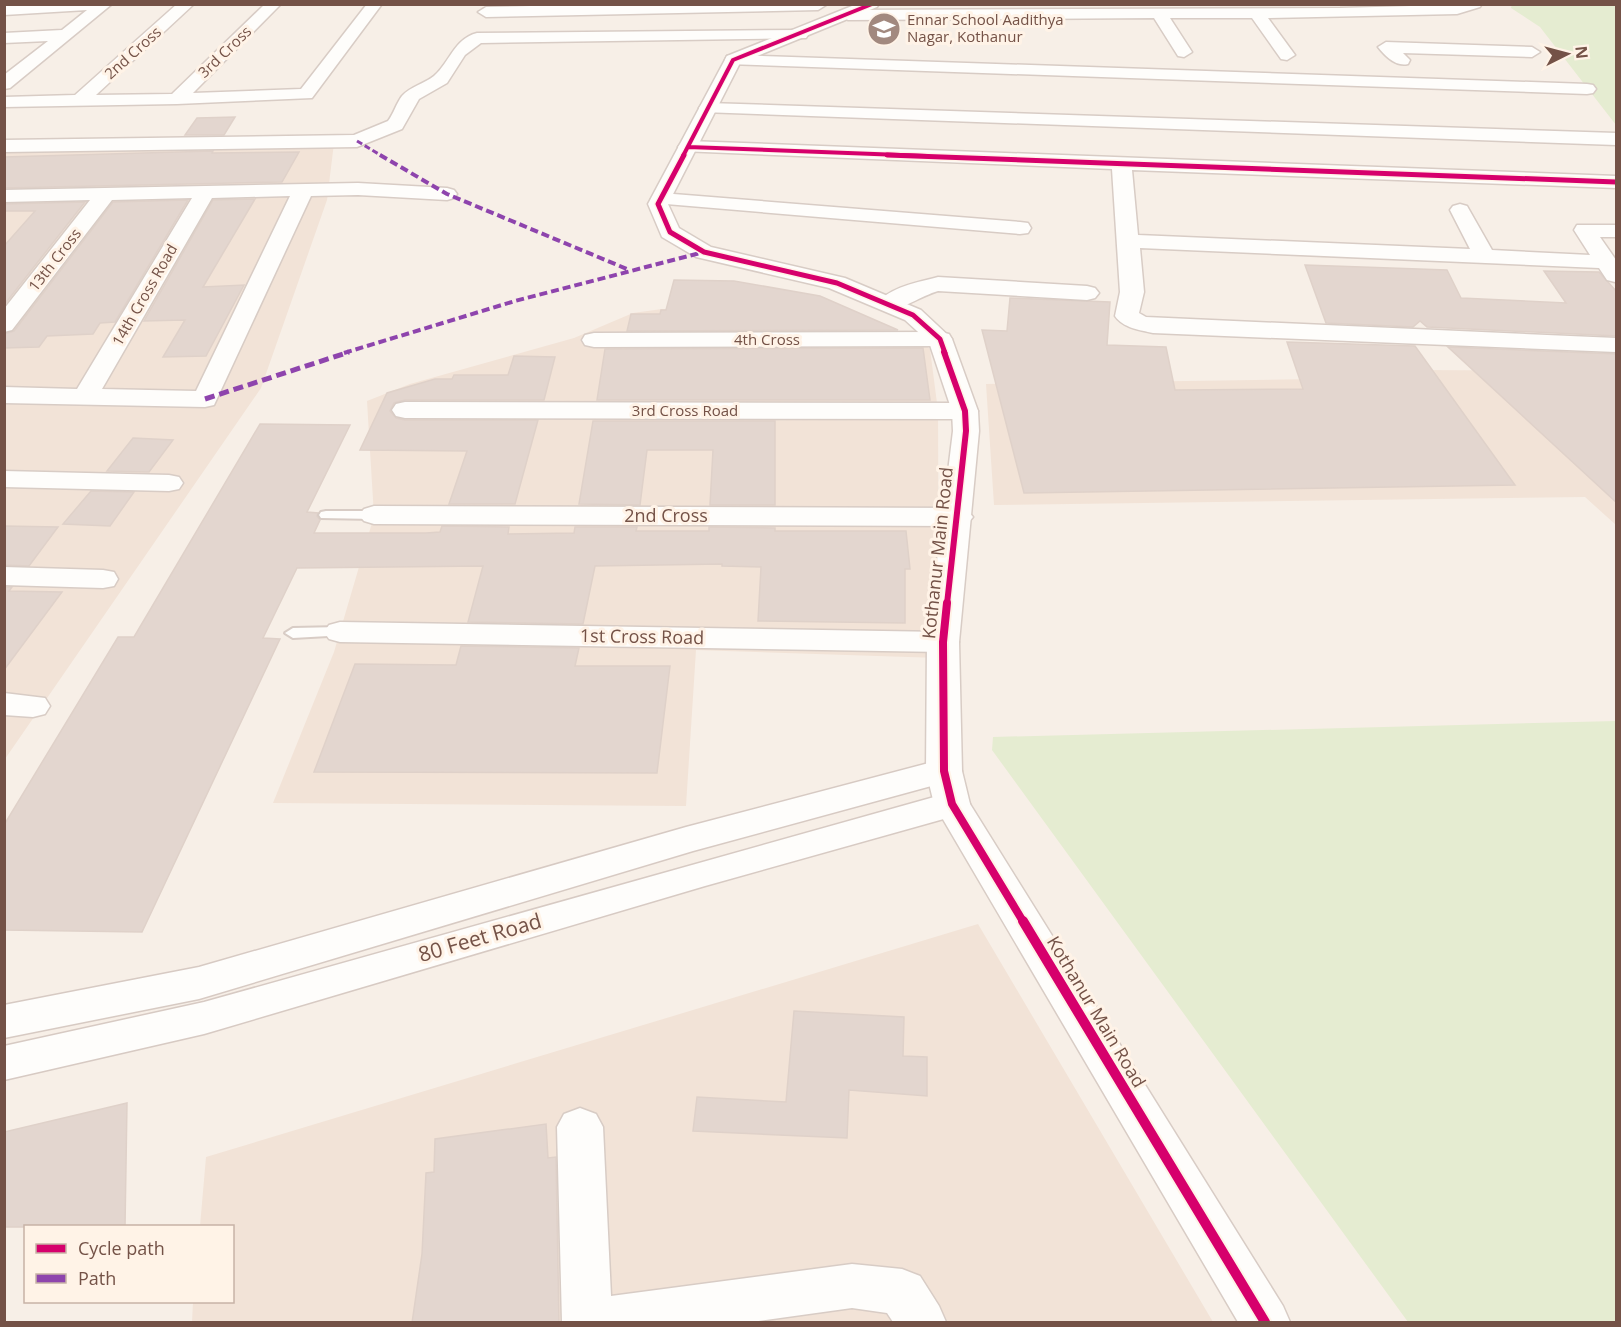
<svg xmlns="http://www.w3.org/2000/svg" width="1621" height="1327" viewBox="0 0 1621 1327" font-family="'Open Sans',sans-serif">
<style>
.residential{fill:#f2e3d7}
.green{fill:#e5ecd1}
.building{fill:#e3d6cf;stroke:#dfd1c9;stroke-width:1.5}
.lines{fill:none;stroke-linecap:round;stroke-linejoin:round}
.service-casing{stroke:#d8ccc5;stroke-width:4}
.minor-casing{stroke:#d8ccc5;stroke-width:3}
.tertiary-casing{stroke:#d8ccc5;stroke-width:3}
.secondary-casing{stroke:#d7cac3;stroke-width:3}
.service{fill:#fefdfb;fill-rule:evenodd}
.minor{fill:#fefdfb;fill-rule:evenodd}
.tertiary{fill:#fefdfb;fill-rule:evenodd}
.secondary{fill:#fefdfb;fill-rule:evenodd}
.quiet-far2{stroke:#8e44ad;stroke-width:3;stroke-dasharray:6 3;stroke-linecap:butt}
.quiet-far1{stroke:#8e44ad;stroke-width:4;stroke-dasharray:8 4;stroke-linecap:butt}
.quiet{stroke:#8e44ad;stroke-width:5;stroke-dasharray:10 5;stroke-linecap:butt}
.cycleway-far4-casing{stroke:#fff3e7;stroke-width:6}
.cycleway-far3-casing{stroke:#fff3e7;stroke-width:8}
.cycleway-far2-casing{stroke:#fff3e7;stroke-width:9}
.cycleway-far1-casing{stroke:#fff3e7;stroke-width:12}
.cycleway-casing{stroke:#fff3e7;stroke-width:14}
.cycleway-far4{stroke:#d6006c;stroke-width:4}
.cycleway-far3{stroke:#d6006c;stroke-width:5}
.cycleway-far2{stroke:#d6006c;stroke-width:6}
.cycleway-far1{stroke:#d6006c;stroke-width:8}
.cycleway{stroke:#d6006c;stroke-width:10}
.labels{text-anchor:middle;stroke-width:6;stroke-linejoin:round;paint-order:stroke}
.far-poi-label{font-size:15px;fill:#745247;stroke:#fff3e7;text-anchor:start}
.far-street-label{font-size:15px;fill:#745247;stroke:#fff3e7}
.street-label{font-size:18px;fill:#745247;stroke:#fff3e7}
.near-street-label{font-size:21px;fill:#745247;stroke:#fff3e7}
</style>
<rect width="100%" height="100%" fill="#f7efe7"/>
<path class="residential" d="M335,135L327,200L261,388L5,759V143Z
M662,309H737L818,315L820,333H911L930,349L938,411L939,658L696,650L686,806L273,803L334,652L374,516L367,401L410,384L574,338L633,313Z
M1406,370L1616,371V525L1585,497L994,505L986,384L1315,379Z
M978,924L1213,1322H192L193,1302H232V1226H200L206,1157Z"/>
<path class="green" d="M1512,4L1616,5V125L1540,27L1511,8Z
M1616,721V1322H1408L992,750L993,737Z"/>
<path class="building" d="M235,117L224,135H185L197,118Z
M213,151L212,153L299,152L282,182L4,188V157Z
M255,199L203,287L244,285L206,356L163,357L185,320L144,321L213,200Z
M188,200L115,322L100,323L93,334L47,336L39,347L4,348V334L14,331L113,202Z
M85,202L4,305V246L35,211H4V204Z
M1305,265L1447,270L1461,298L1566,303L1544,271L1599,272L1617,292V336L1427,327L1420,321L1413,327L1326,323Z
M674,280L734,281L820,296L898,330L627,331L631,314H660L661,310H666Z
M1010,298L1110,302L1107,345L1166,347L1175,390L1303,389L1287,342L1415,346L1515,485L1024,493L982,330L1007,331Z
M1448,347L1617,354V503Z
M923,348L930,400H597L605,349Z
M514,356L555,357L544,400H405L394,403L390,411L396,418L405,420H538L515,504H449L467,451L360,450L387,393L435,379H452L454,375H508Z
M593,421H775V505H710L713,450H647L640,505L579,504Z
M260,424L350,425L307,512L318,513L317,516L320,520L314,533H426L440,532L442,526L509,527L508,534L574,533L575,527H637L636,531H709V527L775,528V531H906L910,569H905V623L758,621L761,567L722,566V564L595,566L583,624L468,622L483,566L297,568L263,638L280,639L142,932L4,930V825L118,637H134Z
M133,438L173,440L149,472L107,471Z
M91,491L134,492L110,526L63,524Z
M4,526L58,527L29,566L4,565Z
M4,587H12L9,591L62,592L4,670Z
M461,646L579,648L575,666H670L657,773L314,772L355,664L456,665Z
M794,1011L904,1017L903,1056L927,1057V1096L849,1090L847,1138L693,1131L697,1097L786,1102Z
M127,1103L125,1227H4V1132Z
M546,1124L548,1158L556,1157L559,1323H412L422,1254L426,1173L434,1172L435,1139Z"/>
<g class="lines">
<g class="service-casing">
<path id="service" d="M326,511H374L381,515L374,519L321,518L319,515L321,512Z
M340,627L348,632L346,635L293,638L285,633L293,628Z"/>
</g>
<g class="minor-casing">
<path id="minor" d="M112,4L10,88L4,89V75L48,41L4,43V33L62,30L87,10L4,15V5Z
M177,4H194L96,95L172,94L265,4H281L193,93L301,89L367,4H382L312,98L177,104L4,107V97L75,95Z
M621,4H825L826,5L818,10L486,17L478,12L486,7Z
M1482,4L1480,7L1457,14L1268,18L1295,55L1287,60L1281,59L1252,18H1170L1192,52L1184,57L1178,56L1154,18L848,20L840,15L848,10L1340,8Z
M800,30L808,35L806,38L481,43L465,55L447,83L419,99L402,129L357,147L4,152V140L354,135L388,121C394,113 396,104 402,96C411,86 424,84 434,76C450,62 454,39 477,33Z
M1386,42L1532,47L1540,52L1532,57L1403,53L1410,60L1408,64C1396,67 1385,56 1378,47Z
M733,55L1587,84L1593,85L1596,89L1593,93L1587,94L727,64L725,60L727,56Z
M708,103L1616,133V145L702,112L699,108L702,104Z
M688,141L1616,176V188L1132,170L1138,235L1470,249L1450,210L1453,206L1460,204L1467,206L1492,250L1590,255L1574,230L1577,225H1616V237H1600L1616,260L1615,282L1607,280L1599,268L1140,248L1144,292L1139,313L1146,317L1616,338V352L1153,333C1140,330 1123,328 1115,316L1120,292L1112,169L681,151L678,147L681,143Z
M358,183L447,188L454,190L457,194L454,198L447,200L358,195L311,196L214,405L205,407L4,403V387L77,389L192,198L112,200L12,330L4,332V309L90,200L4,202V190ZM290,196L196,391L102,389L212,198Z
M661,193L1020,222L1028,223L1031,228L1028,233L1020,234L654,203L651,199L654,195Z
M938,277L1087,286L1095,288L1099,293L1095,298L1087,300L938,291C920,296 899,313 881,309L877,304C889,287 919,282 938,277Z
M940,332L949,334L952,339L949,344L940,346L594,347L585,345L582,340L585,335L594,333Z
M405,402L965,403L974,405L978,411L974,417L965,419L405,418L396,416L392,410L396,404Z
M4,471L169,475L179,477L183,483L179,489L169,491L4,487Z
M374,506L958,508L968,511L973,517L968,523L958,526L374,524L364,521L359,515L364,509Z
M4,567L103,570L114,572L118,579L114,586L103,588L4,585Z
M340,622L943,632L954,635L959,642L954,649L943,652L340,642L329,639L324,632L329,625Z
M4,693L45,698L50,706L45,714L33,717L4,715Z
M580,1108L596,1114L603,1127L611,1296L852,1264L902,1269L920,1276L939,1306L946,1322H893L887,1313L852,1308L751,1322H562L557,1127L564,1114Z"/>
</g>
<g class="tertiary-casing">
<path id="tertiary" d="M857,4H879L877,7L740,63L668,204L679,228L711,247L845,278L921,310L952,339L978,411L979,431L959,642L962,771L970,804L1283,1306L1290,1322H1238L934,804L926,771L927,642L953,431L952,411L929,342L905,320L829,288L696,257L662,237L648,204L727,56Z"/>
</g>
<g class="secondary-casing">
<path id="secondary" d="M944,759L957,763L962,771L957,779L693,851L199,999L4,1038V1005L199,967L686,827Z
M952,792L965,795L970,804L965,813L705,886L204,1034L4,1080V1046L204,1002Z"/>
</g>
<use href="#service" class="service"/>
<use href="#minor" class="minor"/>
<use href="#tertiary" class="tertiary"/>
<use href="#secondary" class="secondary"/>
<path class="quiet-far2" d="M357,141L382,156"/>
<path class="quiet-far1" d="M380,155L447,194L627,269
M344,353L515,301L704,252"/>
<path class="quiet" d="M205,399L349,352"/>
<g class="cycleway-far4-casing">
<path id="cycleway-far4" d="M688,147L927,156
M683,156L733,60L872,4"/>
</g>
<g class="cycleway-far3-casing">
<path id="cycleway-far3" d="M684,155L658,204L670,232L704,252L837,283L913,315L940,339L945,353
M887,155L1616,182"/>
</g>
<g class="cycleway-far2-casing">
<path id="cycleway-far2" d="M944,352L965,411L966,431L947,604"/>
</g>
<g class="cycleway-far1-casing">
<path id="cycleway-far1" d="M947,603L943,642L944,771L952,804L1024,923"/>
</g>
<g class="cycleway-casing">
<path id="cycleway" d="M1023,921L1265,1322"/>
</g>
<use href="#cycleway-far4" class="cycleway-far4"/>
<use href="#cycleway-far3" class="cycleway-far3"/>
<use href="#cycleway-far2" class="cycleway-far2"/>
<use href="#cycleway-far1" class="cycleway-far1"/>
<use href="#cycleway" class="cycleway"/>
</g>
<defs>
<g id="school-disc" transform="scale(1.725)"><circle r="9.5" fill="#a2897f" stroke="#fff3e7"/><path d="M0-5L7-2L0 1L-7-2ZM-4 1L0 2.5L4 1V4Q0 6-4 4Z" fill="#fff"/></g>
</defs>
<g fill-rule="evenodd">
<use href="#school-disc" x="884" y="29"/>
</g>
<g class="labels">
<g class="far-poi-label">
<text x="907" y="25">Ennar School Aadithya<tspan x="907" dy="17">Nagar, Kothanur</tspan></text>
</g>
<g class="far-street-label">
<text transform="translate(225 52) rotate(-44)" y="5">3rd Cross</text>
<text transform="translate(133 53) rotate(-42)" y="5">2nd Cross</text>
<text transform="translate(55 260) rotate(-52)" y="5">13th Cross</text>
<text transform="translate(145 295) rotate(-60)" y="5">14th Cross Road</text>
<text x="767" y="345">4th Cross</text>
<text x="685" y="416">3rd Cross Road</text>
</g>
<g class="street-label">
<text x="666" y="522">2nd Cross</text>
<text transform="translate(938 553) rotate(-84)" y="6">Kothanur Main Road</text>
<text transform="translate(642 637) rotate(1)" y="6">1st Cross Road</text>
<text transform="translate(1096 1012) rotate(59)" y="6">Kothanur Main Road</text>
</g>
<g class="near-street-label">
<text transform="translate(480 938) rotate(-16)" y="7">80 Feet Road</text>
</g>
</g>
<rect width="1621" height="1327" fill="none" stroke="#745247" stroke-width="12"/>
<rect x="24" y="1225" width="210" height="78" fill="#fff3e7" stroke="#c7b3a7" stroke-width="1.5"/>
<rect x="36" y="1244" width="30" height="9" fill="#d6006c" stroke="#c7b3a7" stroke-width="1.5"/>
<text x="78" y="1255" font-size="18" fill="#745247">Cycle path</text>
<rect x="36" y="1274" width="30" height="9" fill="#8e44ad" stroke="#c7b3a7" stroke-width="1.5"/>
<text x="78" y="1285" font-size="18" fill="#745247">Path</text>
<g transform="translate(1567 54) rotate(84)" stroke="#fff3e7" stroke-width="4.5" paint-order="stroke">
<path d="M0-4.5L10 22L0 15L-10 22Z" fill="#745247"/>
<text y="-9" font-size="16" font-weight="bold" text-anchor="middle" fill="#745247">N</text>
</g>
</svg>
